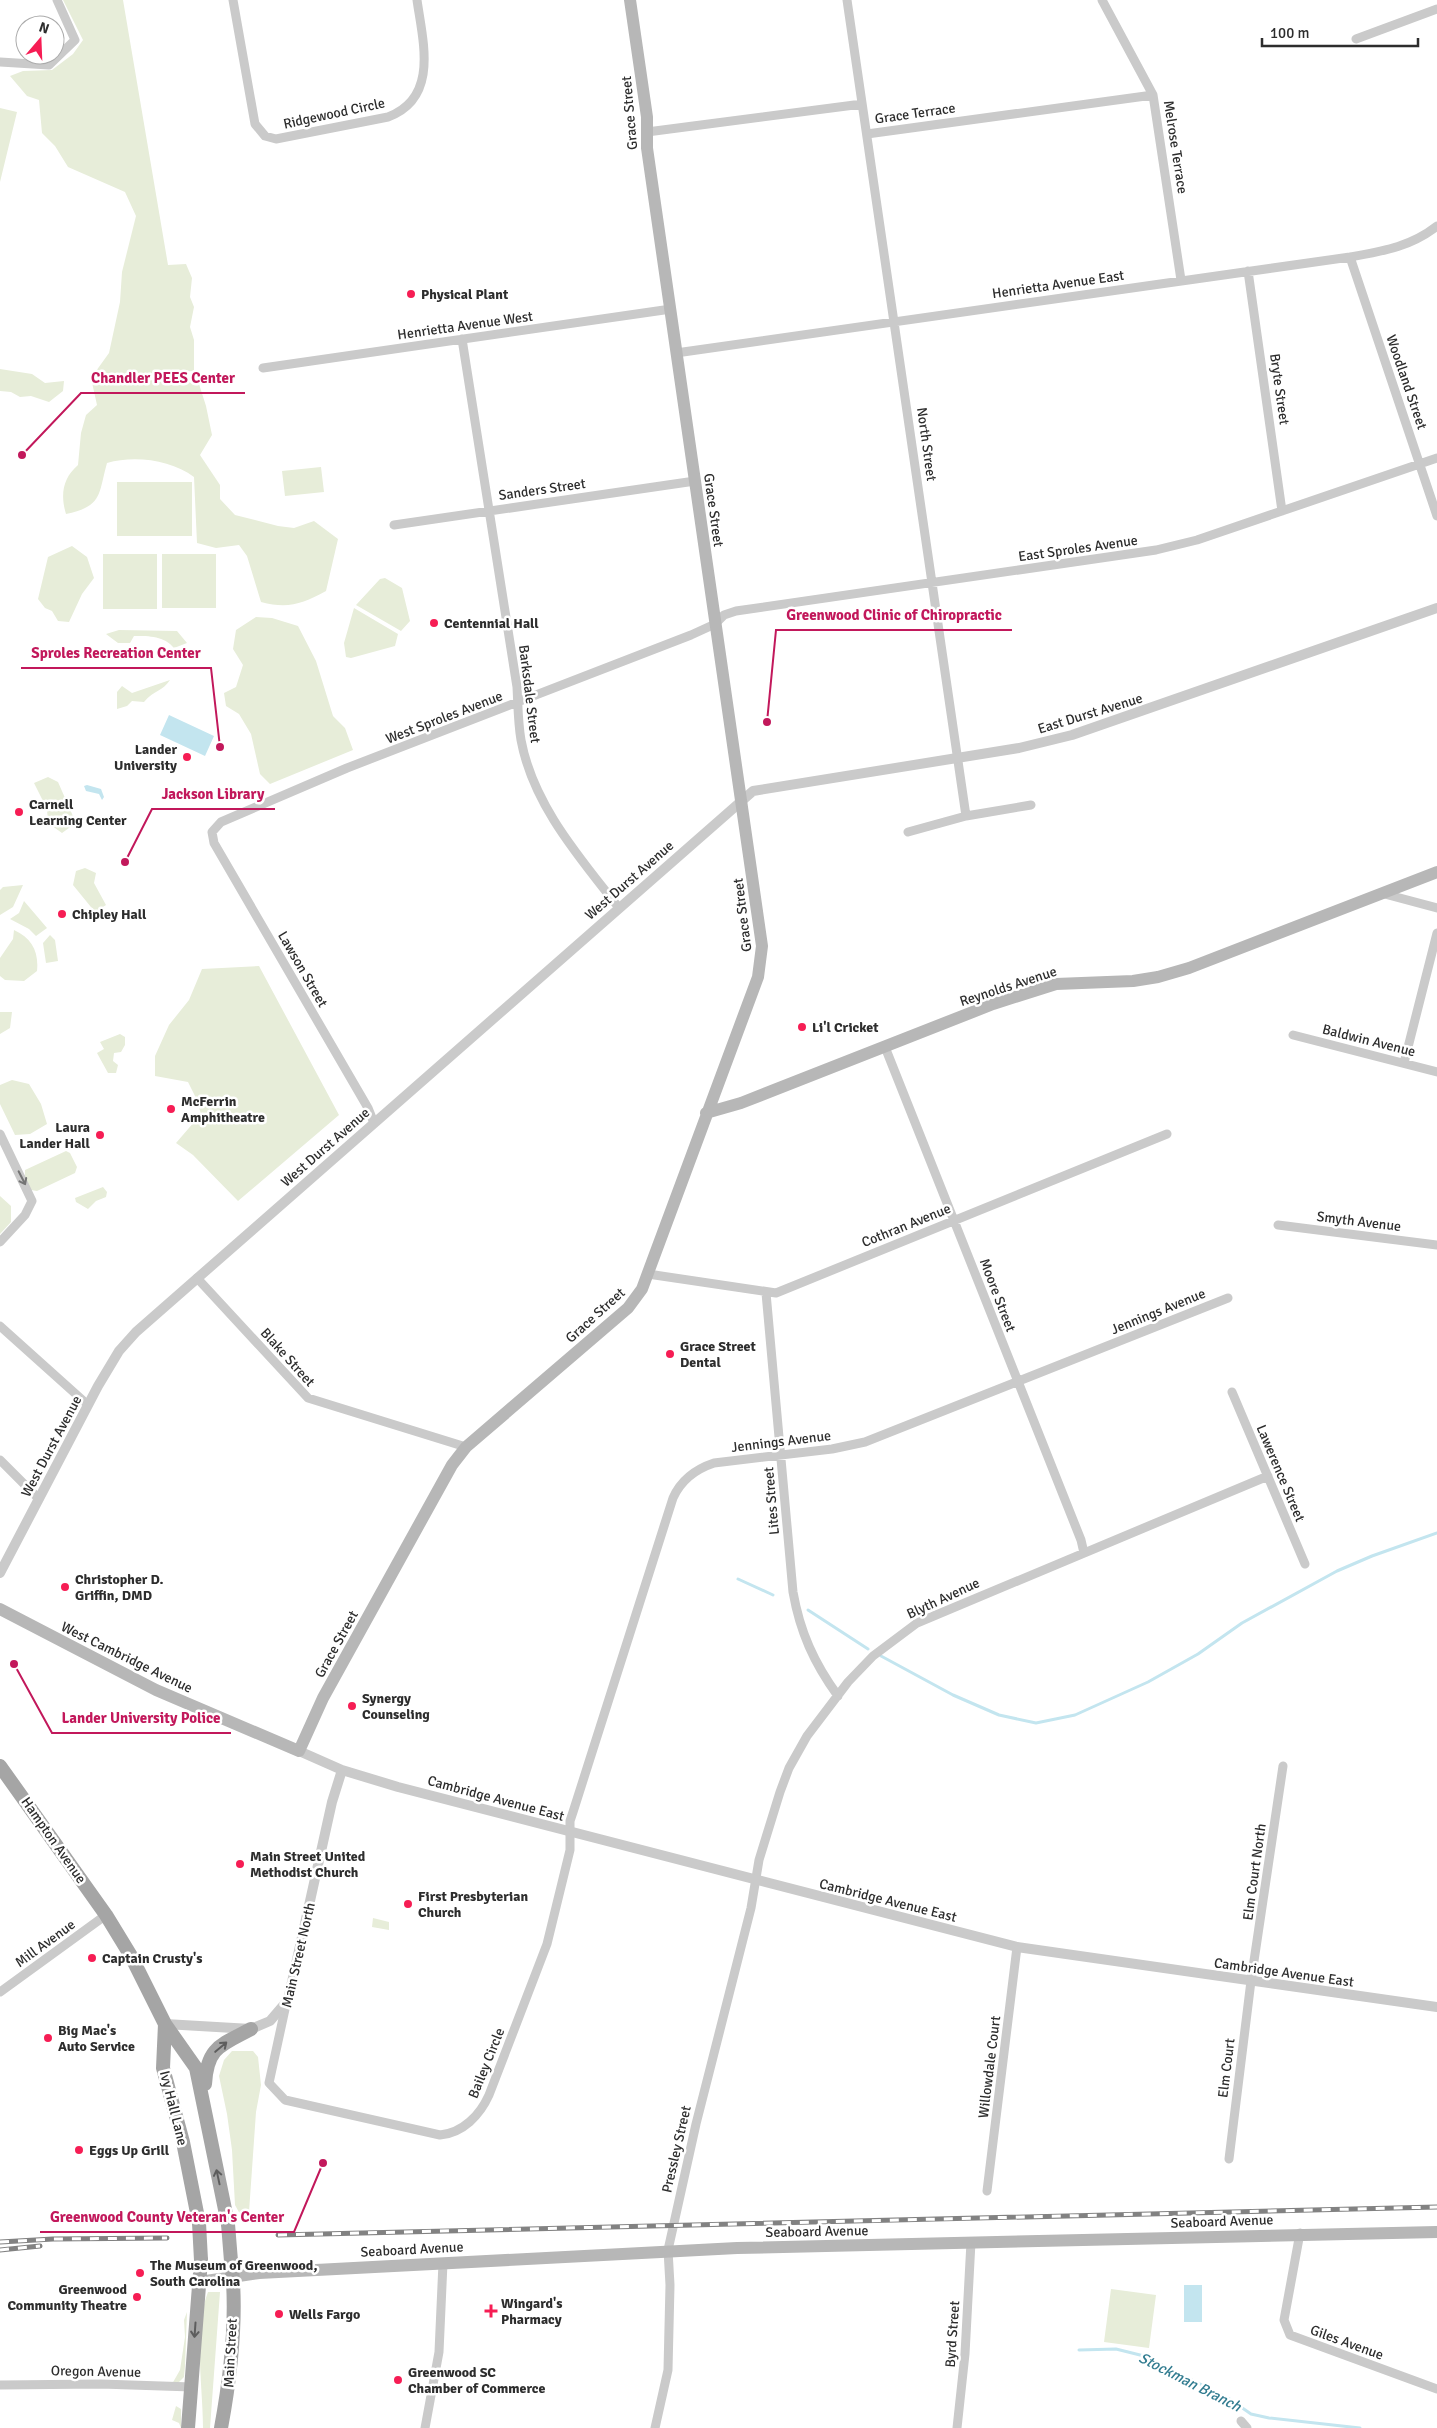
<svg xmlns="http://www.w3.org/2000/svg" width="1437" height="2428" viewBox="0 0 1437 2428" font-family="Signika,sans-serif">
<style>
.green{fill:#e7edd9}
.water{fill:#c3e5ef}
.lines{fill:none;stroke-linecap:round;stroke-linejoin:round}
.stream{stroke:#c3e5ef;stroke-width:3}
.minor{stroke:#cacaca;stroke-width:9}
.tertiary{stroke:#cacaca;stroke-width:10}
.secondary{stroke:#b7b7b7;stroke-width:12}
.primary{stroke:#a5a5a5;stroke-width:14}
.rail-casing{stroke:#828282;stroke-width:5}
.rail{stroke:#fff;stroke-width:3;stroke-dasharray:9;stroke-linecap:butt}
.primary-bridge{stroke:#a5a5a5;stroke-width:14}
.oneway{stroke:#747474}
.oneway2{stroke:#5d5d5d}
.poi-dot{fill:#f61d54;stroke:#fff;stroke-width:2}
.labels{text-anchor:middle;stroke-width:5;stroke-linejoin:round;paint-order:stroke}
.street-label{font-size:14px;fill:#2d2d2d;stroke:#fff}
.poi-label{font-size:14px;font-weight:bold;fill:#2d2d2d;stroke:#fff;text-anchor:start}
.water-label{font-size:15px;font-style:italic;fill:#327c90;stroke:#fff}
.leader{fill:none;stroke:#c2185b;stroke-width:2}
.callout-dot{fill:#c2185b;stroke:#fff;stroke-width:2}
.callout-label{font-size:15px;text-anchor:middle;font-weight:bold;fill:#c2185b;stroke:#fff;stroke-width:5;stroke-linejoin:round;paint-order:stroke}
</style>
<rect width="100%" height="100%" fill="#fff"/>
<path class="green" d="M63,0H123L168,265L186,264L192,278L190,297L194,307L190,327L194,340V371L151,374L147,381L165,378L199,384L206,406L212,435L200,455L220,485V499L235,515L278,526L294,528L314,521L338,539L326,591C302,604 288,609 261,602L247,556L239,545L216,548L197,543L194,477C171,460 135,455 107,463C98,495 103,506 66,514C60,494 63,478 78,465L81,433L86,415L97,405L91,378L109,353L120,302L122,272L136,216L125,192L68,167L55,146L42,133L39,100L27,96L10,76L23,71L52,70L73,54L83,40Z
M0,108L17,112L0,182Z
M0,369L32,374L45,383L64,381L63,391L49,402L31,396L20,397L11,392L0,391Z
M321,467L324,492L285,496L282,471Z
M117,482H192V536H117Z
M72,546L87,557L94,578L82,594L69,622L58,621L52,611L45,608L38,599L48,557Z
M103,554H157V609H103Z
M162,554H216V608H162Z
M385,578L402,588L410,621L401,631L356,605L380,579Z
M354,608L398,634L395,646L351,658L346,657L344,643Z
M256,617L272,618L298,626L316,661L333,716L345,728L353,750L270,784L260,774L251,734L239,714L226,706L224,693L236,687L243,665L233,649L236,630Z
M119,630L177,631L187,643L174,648C164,636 150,636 134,636L130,643H118L106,634Z
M170,680C163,691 154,690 144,702L132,701L127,706L117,709V692L122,686L132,693Z
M48,777L58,782L76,823L62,833L48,823L47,809L34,783Z
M85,868L96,873L94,883L106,905L95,912L73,885L76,871Z
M23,885L13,907L0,915V890L3,887Z
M24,901L47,928L36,936L29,929L10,919L19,913Z
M14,930C32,938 39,952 37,971L24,981L5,980L0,976V958L13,939Z
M50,935L55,940L58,961L46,963L43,943Z
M259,966L339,1115L238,1201L193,1155L176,1143L201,1114L196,1098L188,1082L155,1076V1056L169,1025L189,1000L202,969Z
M0,1012H12L10,1028L0,1034Z
M120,1034L125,1037V1045L121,1052L114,1053L113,1061L118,1065L116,1073H108L97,1053L104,1049L100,1042Z
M12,1080L29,1084L41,1104L47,1124L30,1134L15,1135L0,1104V1085Z
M66,1151L70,1153L77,1167L75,1173L37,1191L31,1190L25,1177V1170Z
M103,1187L107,1192L106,1197L96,1201L88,1209L76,1202L75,1198Z
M0,1196L11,1206V1222L0,1234Z
M373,1918L389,1922V1930L372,1927Z
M232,2051H253L258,2057L261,2085L256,2112L249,2212L241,2216L235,2205L232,2150L227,2114L219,2076L224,2060Z
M1111,2289L1156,2295L1149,2348L1104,2342Z
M208,2292H220L210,2428H203C203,2387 193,2330 208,2292Z
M187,2312L185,2366L184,2377L176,2385L172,2384L180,2370L185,2337L184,2320Z
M176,2406L181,2409V2428L179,2423L172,2420Z"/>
<path class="water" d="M169,715L214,736L205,756L160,735Z
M87,785L101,789L104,797L102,800L99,794L86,791L84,786Z
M1184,2285H1202V2322H1184Z"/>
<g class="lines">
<path class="stream" d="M738,1579L773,1595
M808,1610L868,1649
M881,1656L953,1695L999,1715L1036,1723L1075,1715L1148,1682L1198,1654L1242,1623L1337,1571L1372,1556L1437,1533
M1079,2350L1116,2349L1144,2356L1228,2398L1251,2414L1269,2418L1360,2428"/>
<path class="minor" d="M233,0L255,124L265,136L276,139L388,117C439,98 423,42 417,0
M847,0L966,816
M1102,0L1153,95L1181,280
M1356,39L1437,9
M0,62L49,65L75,40L57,0
M647,132L862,104
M867,134L1153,95
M1350,257L1437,516
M1248,271L1282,511
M462,339L517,687C518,705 518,723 521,740C533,805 580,858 619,908
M676,353L1350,257C1383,251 1410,247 1437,226
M263,368L671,309
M394,525L695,481
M908,832L966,816L1031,805
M1381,893L1437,908
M1293,1035L1437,1072
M885,1047L1081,1540L1084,1553
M1404,1063L1437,933
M374,1123L368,1108L214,843L212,832L221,822L347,768L691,635L715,624L724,615L736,611L1156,550L1197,540L1437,458
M0,1134L32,1201L25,1215L0,1242
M1278,1225L1437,1245
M648,1274L776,1293L1167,1134
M197,1278L308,1398L466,1447
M766,1293L793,1592C800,1632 814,1663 838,1696
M0,1326L88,1405
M1232,1392L1305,1564
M0,1460L39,1499
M0,1992L106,1915
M287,2000L269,2083L285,2100L440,2135C463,2133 480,2115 489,2095L547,1944L570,1850V1821L573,1812L673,1498C681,1480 696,1469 714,1463L832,1449L865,1442L1228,1298
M1229,2159L1251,1981L1283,1766
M987,2191L1017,1947
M1300,2233L1284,2320L1290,2335L1437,2389
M0,2385L101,2384L192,2387
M1241,2421L1247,2428
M425,2428L439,2352L443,2263
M655,2428L668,2370L670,2285L668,2250L696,2124L751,1908L759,1860L780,1792L789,1768L807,1736L848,1682L873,1656L917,1623L1268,1476
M957,2428L965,2354L971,2242"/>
<path class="tertiary" d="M0,1573L98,1386L119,1351L136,1332L753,791L1019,748L1072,735L1437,608
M299,1751L342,1770L398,1787L1017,1947L1437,2007
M165,2024L251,2029L270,2021L288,2000L332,1802L342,1770"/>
<path class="secondary" d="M706,1113L741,1103L993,1004L1056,984L1133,981L1158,977L1189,968L1437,872
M0,1609L156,1690L299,1751L323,1698L452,1465L466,1447L628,1308L642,1289L758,977L762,946L647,148V117L630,0
M199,2282L259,2273L737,2248L1437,2232"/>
<path class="primary" d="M0,1766L106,1915L131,1956L165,2024L196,2068L228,2224
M165,2024L163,2068L183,2142L199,2223
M205,2084C207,2047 221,2045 251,2029
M188,2428L201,2260
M221,2428C231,2374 238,2315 231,2261"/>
<g class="rail-casing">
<path id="rail" d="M278,2235L1437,2207
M0,2242L53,2239L167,2238
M0,2250L40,2246"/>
</g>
<use href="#rail" class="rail"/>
<path class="primary-bridge" d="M199,2223L201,2260
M228,2224L231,2261"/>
</g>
<defs><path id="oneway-shaft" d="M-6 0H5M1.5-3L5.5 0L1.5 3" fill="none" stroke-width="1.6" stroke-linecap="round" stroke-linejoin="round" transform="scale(1.25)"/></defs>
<use class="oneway" href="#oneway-shaft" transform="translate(22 1178) rotate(63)"/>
<g class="oneway2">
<use href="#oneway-shaft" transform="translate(221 2047) rotate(-40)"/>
<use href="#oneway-shaft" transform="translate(218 2177) rotate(-102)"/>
<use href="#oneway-shaft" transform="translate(195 2330) rotate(94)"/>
</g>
<g class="poi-dot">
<circle cx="411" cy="294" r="5"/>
<circle cx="434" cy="623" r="5"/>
<circle cx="187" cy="757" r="5"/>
<circle cx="19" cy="812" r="5"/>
<circle cx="62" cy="914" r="5"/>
<circle cx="802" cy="1027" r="5"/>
<circle cx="171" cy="1109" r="5"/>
<circle cx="100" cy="1135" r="5"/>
<circle cx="670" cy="1354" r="5"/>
<circle cx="65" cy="1587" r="5"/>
<circle cx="352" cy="1706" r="5"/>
<circle cx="240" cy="1864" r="5"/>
<circle cx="408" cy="1904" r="5"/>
<circle cx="92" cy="1958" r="5"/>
<circle cx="48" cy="2038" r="5"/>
<circle cx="79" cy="2150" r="5"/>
<circle cx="140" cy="2273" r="5"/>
<circle cx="137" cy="2297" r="5"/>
<path d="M488.5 2303.5h5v5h5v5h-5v5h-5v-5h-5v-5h5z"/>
<circle cx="279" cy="2314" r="5"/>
<circle cx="398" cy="2380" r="5"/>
</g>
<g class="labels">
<g class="street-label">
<text transform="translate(334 113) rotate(-12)" y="5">Ridgewood Circle</text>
<text transform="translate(629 113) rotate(-95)" y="5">Grace Street</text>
<text transform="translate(915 113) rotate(-8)" y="5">Grace Terrace</text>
<text transform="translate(1176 147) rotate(81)" y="5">Melrose Terrace</text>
<text transform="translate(1058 284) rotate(-8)" y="5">Henrietta Avenue East</text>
<text transform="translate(465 325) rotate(-8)" y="5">Henrietta Avenue West</text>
<text transform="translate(1407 382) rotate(71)" y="5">Woodland Street</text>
<text transform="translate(1280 389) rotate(82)" y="5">Bryte Street</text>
<text transform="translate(927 444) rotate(82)" y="5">North Street</text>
<text transform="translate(542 489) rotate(-8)" y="5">Sanders Street</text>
<text transform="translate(714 510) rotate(82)" y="5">Grace Street</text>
<text transform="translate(1078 548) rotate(-8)" y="5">East Sproles Avenue</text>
<text transform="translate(530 694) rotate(83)" y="5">Barksdale Street</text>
<text transform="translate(1090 713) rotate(-17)" y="5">East Durst Avenue</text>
<text transform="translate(444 717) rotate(-21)" y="5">West Sproles Avenue</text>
<text transform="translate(629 880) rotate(-41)" y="5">West Durst Avenue</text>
<text transform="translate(742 915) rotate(-97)" y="5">Grace Street</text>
<text transform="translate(303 969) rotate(60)" y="5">Lawson Street</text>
<text transform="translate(1008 986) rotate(-18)" y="5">Reynolds Avenue</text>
<text transform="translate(1369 1040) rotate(14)" y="5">Baldwin Avenue</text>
<text transform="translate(325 1147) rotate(-41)" y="5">West Durst Avenue</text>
<text transform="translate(1359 1221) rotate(7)" y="5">Smyth Avenue</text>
<text transform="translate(906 1225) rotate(-22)" y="5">Cothran Avenue</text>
<text transform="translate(998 1295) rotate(69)" y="5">Moore Street</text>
<text transform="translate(1158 1311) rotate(-22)" y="5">Jennings Avenue</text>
<text transform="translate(595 1315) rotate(-42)" y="5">Grace Street</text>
<text transform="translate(288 1357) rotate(48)" y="5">Blake Street</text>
<text transform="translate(781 1441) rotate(-7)" y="5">Jennings Avenue</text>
<text transform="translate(51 1446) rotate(-62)" y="5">West Durst Avenue</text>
<text transform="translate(1281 1473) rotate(67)" y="5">Lawerence Street</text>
<text transform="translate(771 1501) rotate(-95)" y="5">Lites Street</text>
<text transform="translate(943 1598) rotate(-25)" y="5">Blyth Avenue</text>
<text transform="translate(336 1644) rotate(-61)" y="5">Grace Street</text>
<text transform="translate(127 1657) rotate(26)" y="5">West Cambridge Avenue</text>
<text transform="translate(496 1798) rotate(15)" y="5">Cambridge Avenue East</text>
<text transform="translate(54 1840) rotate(55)" y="5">Hampton Avenue</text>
<text transform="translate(1254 1872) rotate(-82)" y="5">Elm Court North</text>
<text transform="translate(888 1900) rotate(14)" y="5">Cambridge Avenue East</text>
<text transform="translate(45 1943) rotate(-36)" y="5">Mill Avenue</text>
<text transform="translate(298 1955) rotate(-77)" y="5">Main Street North</text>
<text transform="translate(1284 1972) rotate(8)" y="5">Cambridge Avenue East</text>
<text transform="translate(486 2063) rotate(-68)" y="5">Bailey Circle</text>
<text transform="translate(989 2067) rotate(-83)" y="5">Willowdale Court</text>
<text transform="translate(1226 2068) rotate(-83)" y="5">Elm Court</text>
<text transform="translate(174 2108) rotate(76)" y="5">Ivy Hall Lane</text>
<text transform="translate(676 2149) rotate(-77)" y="5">Pressley Street</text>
<text transform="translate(1222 2221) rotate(-2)" y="5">Seaboard Avenue</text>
<text transform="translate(817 2231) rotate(-1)" y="5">Seaboard Avenue</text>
<text transform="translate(412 2249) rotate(-3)" y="5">Seaboard Avenue</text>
<text transform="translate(952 2334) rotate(-86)" y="5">Byrd Street</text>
<text transform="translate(1347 2342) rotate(20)" y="5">Giles Avenue</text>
<text transform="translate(230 2353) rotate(-87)" y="5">Main Street</text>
<text transform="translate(96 2371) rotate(1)" y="5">Oregon Avenue</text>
</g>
<g class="poi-label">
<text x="421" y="299">Physical Plant</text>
<text x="444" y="628">Centennial Hall</text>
<text x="177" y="754" text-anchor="end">Lander<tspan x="177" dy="16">University</tspan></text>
<text x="29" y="809">Carnell<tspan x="29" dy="16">Learning Center</tspan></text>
<text x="72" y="919">Chipley Hall</text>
<text x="812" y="1032">Li'l Cricket</text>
<text x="181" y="1106">McFerrin<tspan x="181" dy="16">Amphitheatre</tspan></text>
<text x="90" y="1132" text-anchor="end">Laura<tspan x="90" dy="16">Lander Hall</tspan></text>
<text x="680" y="1351">Grace Street<tspan x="680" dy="16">Dental</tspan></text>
<text x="75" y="1584">Christopher D.<tspan x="75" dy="16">Griffin, DMD</tspan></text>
<text x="362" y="1703">Synergy<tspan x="362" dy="16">Counseling</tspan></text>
<text x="250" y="1861">Main Street United<tspan x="250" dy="16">Methodist Church</tspan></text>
<text x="418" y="1901">First Presbyterian<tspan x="418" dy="16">Church</tspan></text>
<text x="102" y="1963">Captain Crusty's</text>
<text x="58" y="2035">Big Mac's<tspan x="58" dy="16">Auto Service</tspan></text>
<text x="89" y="2155">Eggs Up Grill</text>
<text x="150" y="2270">The Museum of Greenwood,<tspan x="150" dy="16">South Carolina</tspan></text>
<text x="127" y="2294" text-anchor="end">Greenwood<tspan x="127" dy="16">Community Theatre</tspan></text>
<text x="501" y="2308">Wingard's<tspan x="501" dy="16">Pharmacy</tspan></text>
<text x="289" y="2319">Wells Fargo</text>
<text x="408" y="2377">Greenwood SC<tspan x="408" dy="16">Chamber of Commerce</tspan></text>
</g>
<g class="water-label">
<text transform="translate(1190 2382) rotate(27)" y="5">Stockman Branch</text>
</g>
</g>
<path class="leader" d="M22 455L81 393H245M767 722L776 630H1012M220 747L211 668H21M125 862L152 809H275M14 1664L52 1733H231M323 2163L294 2232H40"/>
<g class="callout-dot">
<circle cx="22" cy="455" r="5"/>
<circle cx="767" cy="722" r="5"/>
<circle cx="220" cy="747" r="5"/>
<circle cx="125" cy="862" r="5"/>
<circle cx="14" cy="1664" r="5"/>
<circle cx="323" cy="2163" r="5"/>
</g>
<g class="callout-label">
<text x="163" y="383">Chandler PEES Center</text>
<text x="894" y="620">Greenwood Clinic of Chiropractic</text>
<text x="116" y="658">Sproles Recreation Center</text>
<text x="213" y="799">Jackson Library</text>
<text x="141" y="1723">Lander University Police</text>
<text x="167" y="2222">Greenwood County Veteran's Center</text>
</g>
<g transform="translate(40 40) rotate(19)"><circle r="24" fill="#ffffff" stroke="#ababab"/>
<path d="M0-4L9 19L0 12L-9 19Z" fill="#f61d54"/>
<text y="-8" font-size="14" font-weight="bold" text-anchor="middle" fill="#2d2d2d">N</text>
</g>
<path d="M1262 38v8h156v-8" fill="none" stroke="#2d2d2d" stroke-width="2.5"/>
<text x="1270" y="38" font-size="15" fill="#2d2d2d" stroke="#ffffff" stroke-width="4" paint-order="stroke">100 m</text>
</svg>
